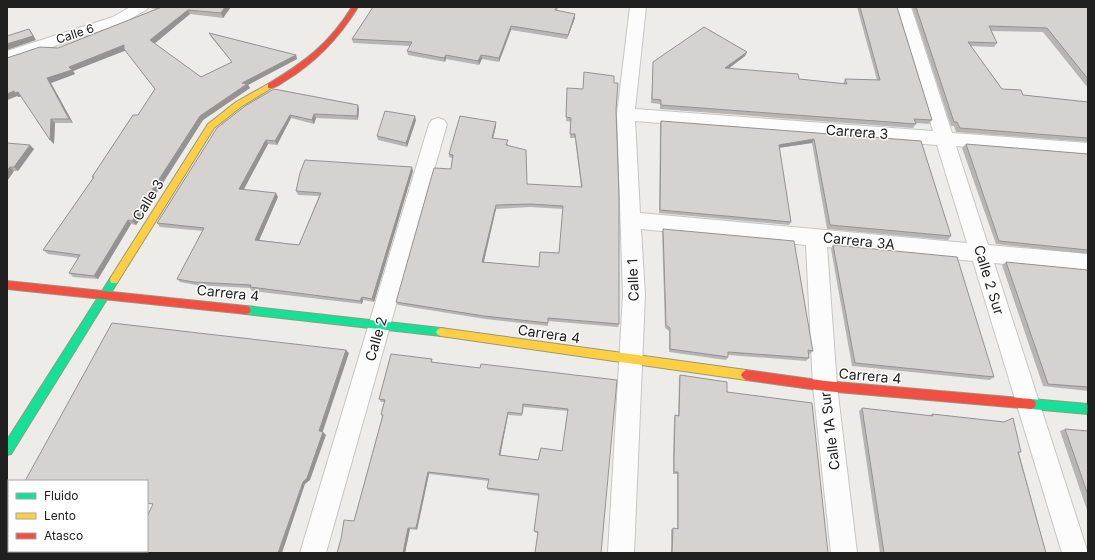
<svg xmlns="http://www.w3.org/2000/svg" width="1095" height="560" viewBox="0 0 1095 560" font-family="Inter,sans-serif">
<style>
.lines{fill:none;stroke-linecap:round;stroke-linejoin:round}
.street-casing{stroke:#c7c6c5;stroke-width:2}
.fast-casing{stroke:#97997f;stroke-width:2}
.slow-casing{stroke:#97997f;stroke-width:2}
.jam-casing{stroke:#97997f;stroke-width:2}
.street{fill:#fcfcfc;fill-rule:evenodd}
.fast{fill:#16e098;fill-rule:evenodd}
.slow{fill:#ffcf43;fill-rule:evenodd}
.jam{fill:#f24e42;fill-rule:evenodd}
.wall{fill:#b7b5b3;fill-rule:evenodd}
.shaded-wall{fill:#959392}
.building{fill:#d5d2d0;stroke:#959392;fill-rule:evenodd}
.labels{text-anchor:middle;stroke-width:3;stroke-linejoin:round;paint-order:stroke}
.far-street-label{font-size:12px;fill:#202020;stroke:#fff}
.street-label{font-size:14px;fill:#202020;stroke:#fff}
</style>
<rect width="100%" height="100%" fill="#eeece9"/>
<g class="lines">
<g class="street-casing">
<path id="street" d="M130,7H149L146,10L123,23L7,62V51L113,17Z
M630,7H646L635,109L933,131L895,7H911L952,133L1088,143V157L956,146L988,245L1088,254V272L994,263L1088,553H1062L973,261L827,247L837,386L857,553H831L813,386L806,245L641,229L645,295L634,553H608L623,295L617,114ZM635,121L937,145L967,243L640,213Z
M438,118L444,120L447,124L326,553H300L429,124L432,120Z"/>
</g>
<g class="fast-casing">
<path id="fast" d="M114,276L117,277L118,280L117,283L11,454L7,455V440L111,277Z
M246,306L441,328L444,329L446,332L444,335L441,336L246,314L243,313L241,310L243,307Z
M1031,399L1088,404V414L1031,409L1027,407L1026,404L1027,401Z"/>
</g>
<g class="slow-casing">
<path id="slow" d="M268,84H271L275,86L242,106L214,128L117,283H111L110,280L111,277L208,124L236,102Z
M441,328L746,370L749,372L751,375L749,378L746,380L441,336L438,335L436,332L438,329Z"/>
</g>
<g class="jam-casing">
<path id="jam" d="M352,7H358C339,38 316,62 285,81C280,84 274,89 268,88V84C305,62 329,44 352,7Z
M7,281L246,306L249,307L251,310L249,313L246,314L7,289Z
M746,370L825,381L1031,399L1035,401L1036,404L1035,407L1031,409L825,391L746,380L743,378L741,375L743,372Z"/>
</g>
<use href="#street" class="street"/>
<use href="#fast" class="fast"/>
<use href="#slow" class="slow"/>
<use href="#jam" class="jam"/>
</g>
<path class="wall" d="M149,7H231L223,18L190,14L154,43L201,77L232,62L211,37L209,33L296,55L297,59L248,85L250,88L203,120L136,225L131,224L98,279L73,277L69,273L78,258L48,254L43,250L93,178L92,177L138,115L155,89L125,50L73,71L75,74L51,83L73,123H55L54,144L50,140L21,96L19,97L17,96L7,100V58L58,48L156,9L150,8Z
M558,7L557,11L575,18L567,39L511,30L499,62L482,59L479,65L446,59L445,62L408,55L407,51L410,46L353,43L352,39Z
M857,7H897L932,120L929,124L915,123L916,124L913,128L660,109V104L651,103L653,66V62L747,52L745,56L729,68L799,79L843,84L845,79L877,80Z
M912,7H1088V88L1043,32L991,31L997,43L994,47L971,46L1002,89L1023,95L1088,102V142L956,132L954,126H951Z
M567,88L616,110L619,324L618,327L548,321V326L485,319L398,305L396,302L451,169L452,158L449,157V154L496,122V126L493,139L508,144V146L527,185L581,187L575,138H570L571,122L566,121ZM530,207L563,209L559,253L539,267L484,262L496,209Z
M245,106L359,109L358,120L316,118L314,124L291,118L277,145L268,144L243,189L278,197L259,240L299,245L319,196L298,195L296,191L413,171L374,302L363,300L362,304L252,291L250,288L196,285L180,282L177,279L203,231L160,227L157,223Z
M416,120L407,147L378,140L377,136Z
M661,121L921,141L951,236L948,240L827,229L812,143L779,148L791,222L789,225L659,213L660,124Z
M7,143L34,149L18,171H14L7,181Z
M966,144L1088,154V254L996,244L962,148Z
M663,229L813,351L810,354H809V358L806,361L728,355V357L726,360L669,352V331L665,328L662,233Z
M833,245L994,377L990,380L852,366L831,249Z
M1006,262L1088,270V391L1043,386L1002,265Z
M433,361L432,363L480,368L617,380L538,533L534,532V531L539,496L488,490L487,488L489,481L429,474L417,530L410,529L405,553H337L354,521L382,417L381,414L384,402H381L379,399ZM524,407L568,411L562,451L538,460L500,455L508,415L522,416Z
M680,375L727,392L828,553H671V530L673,528L677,529V474H673V460L674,418L675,415L678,416L679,378Z
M862,408L929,416L932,414L1021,452L1019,453L1046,553H880L859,411Z
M1065,429L1088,431V513L1060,431Z"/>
<path class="shaded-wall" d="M225,7H231L223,18L221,13Z
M188,10L190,14L153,45L150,40Z
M575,14V18L567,39L568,35Z
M511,26V30L499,62V58Z
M29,29L32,33L36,40L7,50V44Z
M124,45L127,50L73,71L75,74L51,83L73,123L69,119L47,78L69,67Z
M747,52L745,56L724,72L725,68Z
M296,55L297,59L248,85L250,88L203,120L136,225L132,221L200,116L242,83Z
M446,55V59L445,62L444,58Z
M481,55L482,59L479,65L478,61Z
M14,91L18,92L22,96L19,97L17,96L7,100V94Z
M358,105L359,109L358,120L357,116Z
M314,114L316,118L314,124L312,120Z
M290,115L291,118L277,145L275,141Z
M415,116L416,120L407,147L406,143Z
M51,119L55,123L54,144L50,140Z
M496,122V126L492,142V138Z
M814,139L812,143L777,148L779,145Z
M266,140L268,144L242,193L239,189Z
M30,145L34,149L18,171L14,167Z
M10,167L14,171L7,181V171Z
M412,167L413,171L374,302L372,299Z
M276,193L278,197L258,243L255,240Z
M496,205V209L483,265L482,262Z
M128,220L131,224L98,279L94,276Z
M362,297L363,300L362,304L360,301Z
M346,350L349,353L322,434L319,431Z
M508,412V415L500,457L499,455Z
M323,432L326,435L310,480L305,484L282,553H278L303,482Z
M428,472L429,474L417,530L416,528Z
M408,528L410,529L405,553H403Z"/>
<path class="building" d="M162,7H225L221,13L188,10L150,40L201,77L232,62L209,33L296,55L242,83L247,84L200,116L132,221L128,220L94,276L69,273L80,255L43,250L94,177H92L133,115H138L155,89L124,49V45L69,67L72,70L47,78L69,119H51L50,140L18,92L15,93L14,91L7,94V58L40,47L58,48Z
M373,7H557L555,10L575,14L568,35L511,26L499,58L481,55L478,61L446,55L444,58L407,51L412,42L352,39Z
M860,7H897L932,120L914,119L916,124L661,105V100L652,99L653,62L704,27L747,52L725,68L798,74L799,79L847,84L845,79L880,80Z
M916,7H1088V79L1047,28L989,26L997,43L968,42L1002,89L1021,90L1023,95L1088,102V138L960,128L957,122H954Z
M29,29L33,36L7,44V36Z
M584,72L614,76V83H618L616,110L619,197V324L548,318V323L484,316L396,302L434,168L451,169L453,155L449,154L460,116L496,122L492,138L508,140L506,145L526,150L527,184L582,187L575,134H570L571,118L566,117L567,88L583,89ZM530,204L563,206L559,253L540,252L539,267L482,262L496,205Z
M274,89L358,105L357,116L314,114L312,120L290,115L275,141L266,140L239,189L276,193L255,240L299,245L321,193L296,191L300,173L305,160L412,167L372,299L362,297L360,301L250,287L251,285L193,282L177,279L204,228L157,223L217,128L245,106Z
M385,111L415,116L406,143L377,136Z
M661,121L921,141L951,236L830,225L814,139L779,145L791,222L660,210Z
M7,143L30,145L14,167H10L7,171Z
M966,144L1088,154V250L999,241Z
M663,229L794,241L812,346L813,351L808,350L809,358L728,352V357L670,349V328L666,325Z
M833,245L957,257L994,377L855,363Z
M1006,262L1088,270V387L1048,384Z
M112,323L346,350L319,431L323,432L307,478L303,482L278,553H7V513L9,509V551H147V517L153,504L147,503V481H25Z
M391,354L432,359L431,362L480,368L481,364L617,380L601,553H535L538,532L534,531L539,494L487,488L489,479L428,472L416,528H408L403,553H337L341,539L344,520L354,521L383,415L381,414L385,400L379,399ZM523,404L568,409L562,451L541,448L538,460L499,455L508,412L522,414Z
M680,375L727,382V392L812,403L828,553H672L673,528L678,529V472H674V458L675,415L679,416Z
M862,408L933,416L932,414L1004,422L1013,418L1021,452H1018L1046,553H884Z
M1065,429L1088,431V495Z"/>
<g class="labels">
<g class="far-street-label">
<text transform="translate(75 34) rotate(-18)" y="4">Calle 6</text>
</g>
<g class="street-label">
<text transform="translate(857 132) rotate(4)" y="5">Carrera 3</text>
<text transform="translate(148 200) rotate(-58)" y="5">Calle 3</text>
<text transform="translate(859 241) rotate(6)" y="5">Carrera 3A</text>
<text transform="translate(633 280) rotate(-92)" y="5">Calle 1</text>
<text transform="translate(989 280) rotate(73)" y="5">Calle 2 Sur</text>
<text transform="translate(228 293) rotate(6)" y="5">Carrera 4</text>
<text transform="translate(549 334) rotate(8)" y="5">Carrera 4</text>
<text transform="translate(376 339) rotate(-74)" y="5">Calle 2</text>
<text transform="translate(870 376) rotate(5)" y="5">Carrera 4</text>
<text transform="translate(830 431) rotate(-97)" y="5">Calle 1A Sur</text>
</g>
</g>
<rect width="1095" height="560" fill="none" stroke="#202020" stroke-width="16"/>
<rect x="8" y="480" width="140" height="72" fill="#ffffff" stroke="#a6a6a6"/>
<rect x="16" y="493" width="20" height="6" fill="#16e098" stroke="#a6a6a6"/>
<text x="44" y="500" font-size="12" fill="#202020">Fluido</text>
<rect x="16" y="513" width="20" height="6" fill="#ffcf43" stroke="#a6a6a6"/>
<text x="44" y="520" font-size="12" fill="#202020">Lento</text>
<rect x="16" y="533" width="20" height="6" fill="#f24e42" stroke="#a6a6a6"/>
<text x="44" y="540" font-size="12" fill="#202020">Atasco</text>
</svg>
